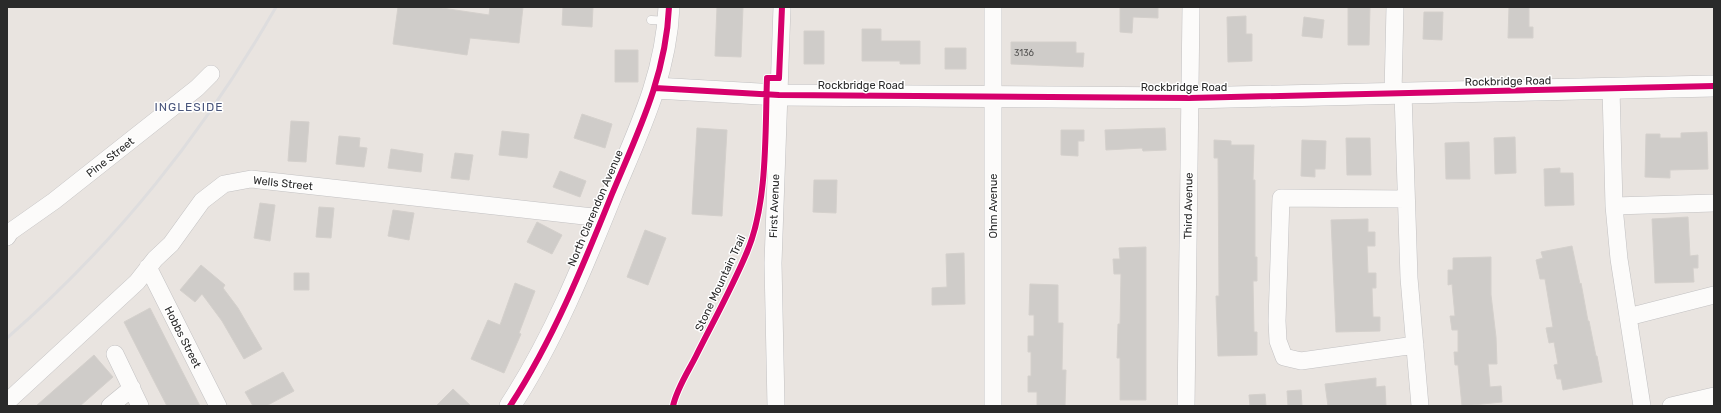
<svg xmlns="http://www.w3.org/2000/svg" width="1721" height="413" viewBox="0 0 1721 413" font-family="Rubik,sans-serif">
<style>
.building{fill:#cfccc9;stroke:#d4d0cc}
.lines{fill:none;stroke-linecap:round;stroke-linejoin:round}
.service-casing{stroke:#c2c1c2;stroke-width:9}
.minor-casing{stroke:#c2c1c2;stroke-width:18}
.tertiary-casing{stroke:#c2c1c2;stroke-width:22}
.service{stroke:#fcfbfa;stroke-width:8}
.minor{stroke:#fcfbfa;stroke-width:17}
.tertiary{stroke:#fcfbfa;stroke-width:21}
.rail{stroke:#deddde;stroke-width:3}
.cycleway-casing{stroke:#fff;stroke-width:8}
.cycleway{stroke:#d6006c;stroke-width:6}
.labels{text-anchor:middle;stroke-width:3;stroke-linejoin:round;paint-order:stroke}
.number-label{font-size:9px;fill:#545352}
.street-label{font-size:11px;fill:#2a2a2a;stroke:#fff}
.neighbourhood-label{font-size:12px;letter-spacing:1px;fill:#4a567c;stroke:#fff}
</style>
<rect width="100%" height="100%" fill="#e9e4e0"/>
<path class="building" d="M398,7H435L489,15L490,7H523L519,43L470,38L467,55L393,44Z
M563,7H593L592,27L562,25Z
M717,7H743L741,57L715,56Z
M1120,7H1158V18L1133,17L1132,33L1120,32Z
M1348,7H1370L1369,45H1348Z
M1509,7H1529V27H1533V38H1508Z
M1424,12H1443L1442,40L1423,39Z
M1246,16V34H1252V61L1228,62L1227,17Z
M1304,17L1324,20L1322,38L1302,36Z
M862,29H881V41H920V64H900V61H862Z
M804,31H824V64H804Z
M1011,42H1076V53H1084L1083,67L1011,64Z
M945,48H966V69H945Z
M615,50H638V82H615Z
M582,114L612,124L605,148L574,138Z
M291,121L309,122L306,162L288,161Z
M697,128L727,130L722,216L692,214Z
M1165,128L1166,150L1143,151L1142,148L1106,150L1105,130Z
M1061,130H1084V141H1078V156L1061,155Z
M502,131L529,134L527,158L499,155Z
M1707,132L1708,169L1670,170V178L1645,177L1646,134H1660V138H1681V133Z
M339,136L360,138L359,147L367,148L364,167L336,164Z
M1515,137L1516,173L1495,174L1494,138Z
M1346,138H1370L1371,175H1347Z
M1214,140L1231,141V145H1254L1253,180H1255V257H1257V281H1253L1254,332H1257V355L1218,356L1216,296H1219L1218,158H1214Z
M1302,140L1326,141L1325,169H1315V177L1301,176Z
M1469,142L1470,179H1446L1445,143Z
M391,149L423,154L421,172L388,168Z
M455,153L473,155L469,180L451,178Z
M1560,168V173H1573L1574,205L1545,206L1544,169Z
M560,171L586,181L580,197L553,187Z
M814,180H837L836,213L813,212Z
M260,203L275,205L270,241L254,238Z
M319,207L334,208L331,238L316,237Z
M393,210L414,213L409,240L388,236Z
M1688,217L1690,256L1698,255V268H1693L1694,282L1655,283L1652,219Z
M1368,219V232H1375V246H1367L1368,273H1376V288H1372L1373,317H1380V331L1336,332L1331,220Z
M537,222L562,235L552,254L527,242Z
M645,230L666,238L648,285L627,277Z
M1572,246L1580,284L1581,283L1588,321H1589L1596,356H1597L1602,382L1563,390L1561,379H1557L1554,365L1558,364L1554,342L1549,343L1546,328L1553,327L1545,279H1540L1536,260L1543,258L1541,252Z
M1146,247V400H1120V358H1117L1118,324H1120L1121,274H1114L1113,259H1120L1119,248Z
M964,253L965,304L932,305V288L947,287L946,254Z
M1491,257V295L1496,337L1497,364H1488L1490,387L1501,386L1502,402L1462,406L1458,365H1455L1454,352H1458V330H1452L1450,316H1455L1452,284L1448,285V270H1453V258Z
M201,265L225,285L223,288L238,308L262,349L244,359L222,321L202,294L195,302L180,290Z
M294,273H309V290H294Z
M515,283L535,291L519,333L521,334L504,373L471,359L488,320L500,325Z
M1030,284L1058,285V323H1063L1062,370H1066L1065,406H1037V392H1028V376H1031V352H1028V336H1034V315H1029Z
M150,308L182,371L200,406H167L152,377L124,322Z
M94,355L113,377L80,406H36Z
M283,372L294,391L266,406H253L245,392Z
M1376,378V387L1385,386L1386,406H1328L1325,384Z
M453,389L471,406H436Z
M1301,390L1302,406H1288L1287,391Z
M1265,394L1266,406H1250L1249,395Z"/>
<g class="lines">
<g class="service-casing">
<path id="service" d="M651,20L668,21"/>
</g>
<g class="minor-casing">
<path id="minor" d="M1611,88L1614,206L1619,259L1642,406
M1393,93L1395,7
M1403,93L1409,278L1420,406
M1406,199L1281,198L1277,321L1278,341L1284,357L1301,361L1415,345
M1614,206L1714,203
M7,237L10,232L54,201L197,88L211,74
M148,267L218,406
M1628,317L1714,295
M115,354L140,406
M7,402L137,282L155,259L171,244L202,201L224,184L251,179L602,218
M110,406L132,388
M776,406L773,263L782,7
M993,406V7
M1186,406L1191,7
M1671,406L1714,396"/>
</g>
<g class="tertiary-casing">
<path id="tertiary" d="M655,88L779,95L1189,98L1714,86
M510,406C553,340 583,266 612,194C638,132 666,76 669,7"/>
</g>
<use href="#service" class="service"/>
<use href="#minor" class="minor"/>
<use href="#tertiary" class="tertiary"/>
<path class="rail" d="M7,338C117,242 203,134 276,7"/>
<g class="cycleway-casing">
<path id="cycleway" d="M655,88L779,95L1189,98L1714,86
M510,406C553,340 583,266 612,194C638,132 666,76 669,7
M673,406C677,388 688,372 696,356C713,322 732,288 747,252C768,203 765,131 767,78H779L782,7"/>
</g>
<use href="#cycleway" class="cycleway"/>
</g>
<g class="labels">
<g class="number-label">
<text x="1024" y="56">3136</text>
</g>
<g class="street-label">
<text transform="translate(1508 81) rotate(-1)" y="4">Rockbridge Road</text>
<text x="861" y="89">Rockbridge Road</text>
<text x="1184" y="91">Rockbridge Road</text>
<text transform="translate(110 157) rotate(-38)" y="4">Pine Street</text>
<text transform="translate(283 183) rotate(6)" y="4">Wells Street</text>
<text transform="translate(774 206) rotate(-88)" y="4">First Avenue</text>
<text transform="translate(993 206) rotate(-90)" y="4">Ohm Avenue</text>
<text transform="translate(1188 206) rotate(-89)" y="4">Third Avenue</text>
<text transform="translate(595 208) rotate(-67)" y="4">North Clarendon Avenue</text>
<text transform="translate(720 283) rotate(-65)" y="4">Stone Mountain Trail</text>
<text transform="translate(183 337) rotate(63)" y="4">Hobbs Street</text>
</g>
<g class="neighbourhood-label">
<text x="189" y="111">INGLESIDE</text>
</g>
</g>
<rect width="1721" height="413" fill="none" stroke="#2a2a2a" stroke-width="16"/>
</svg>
